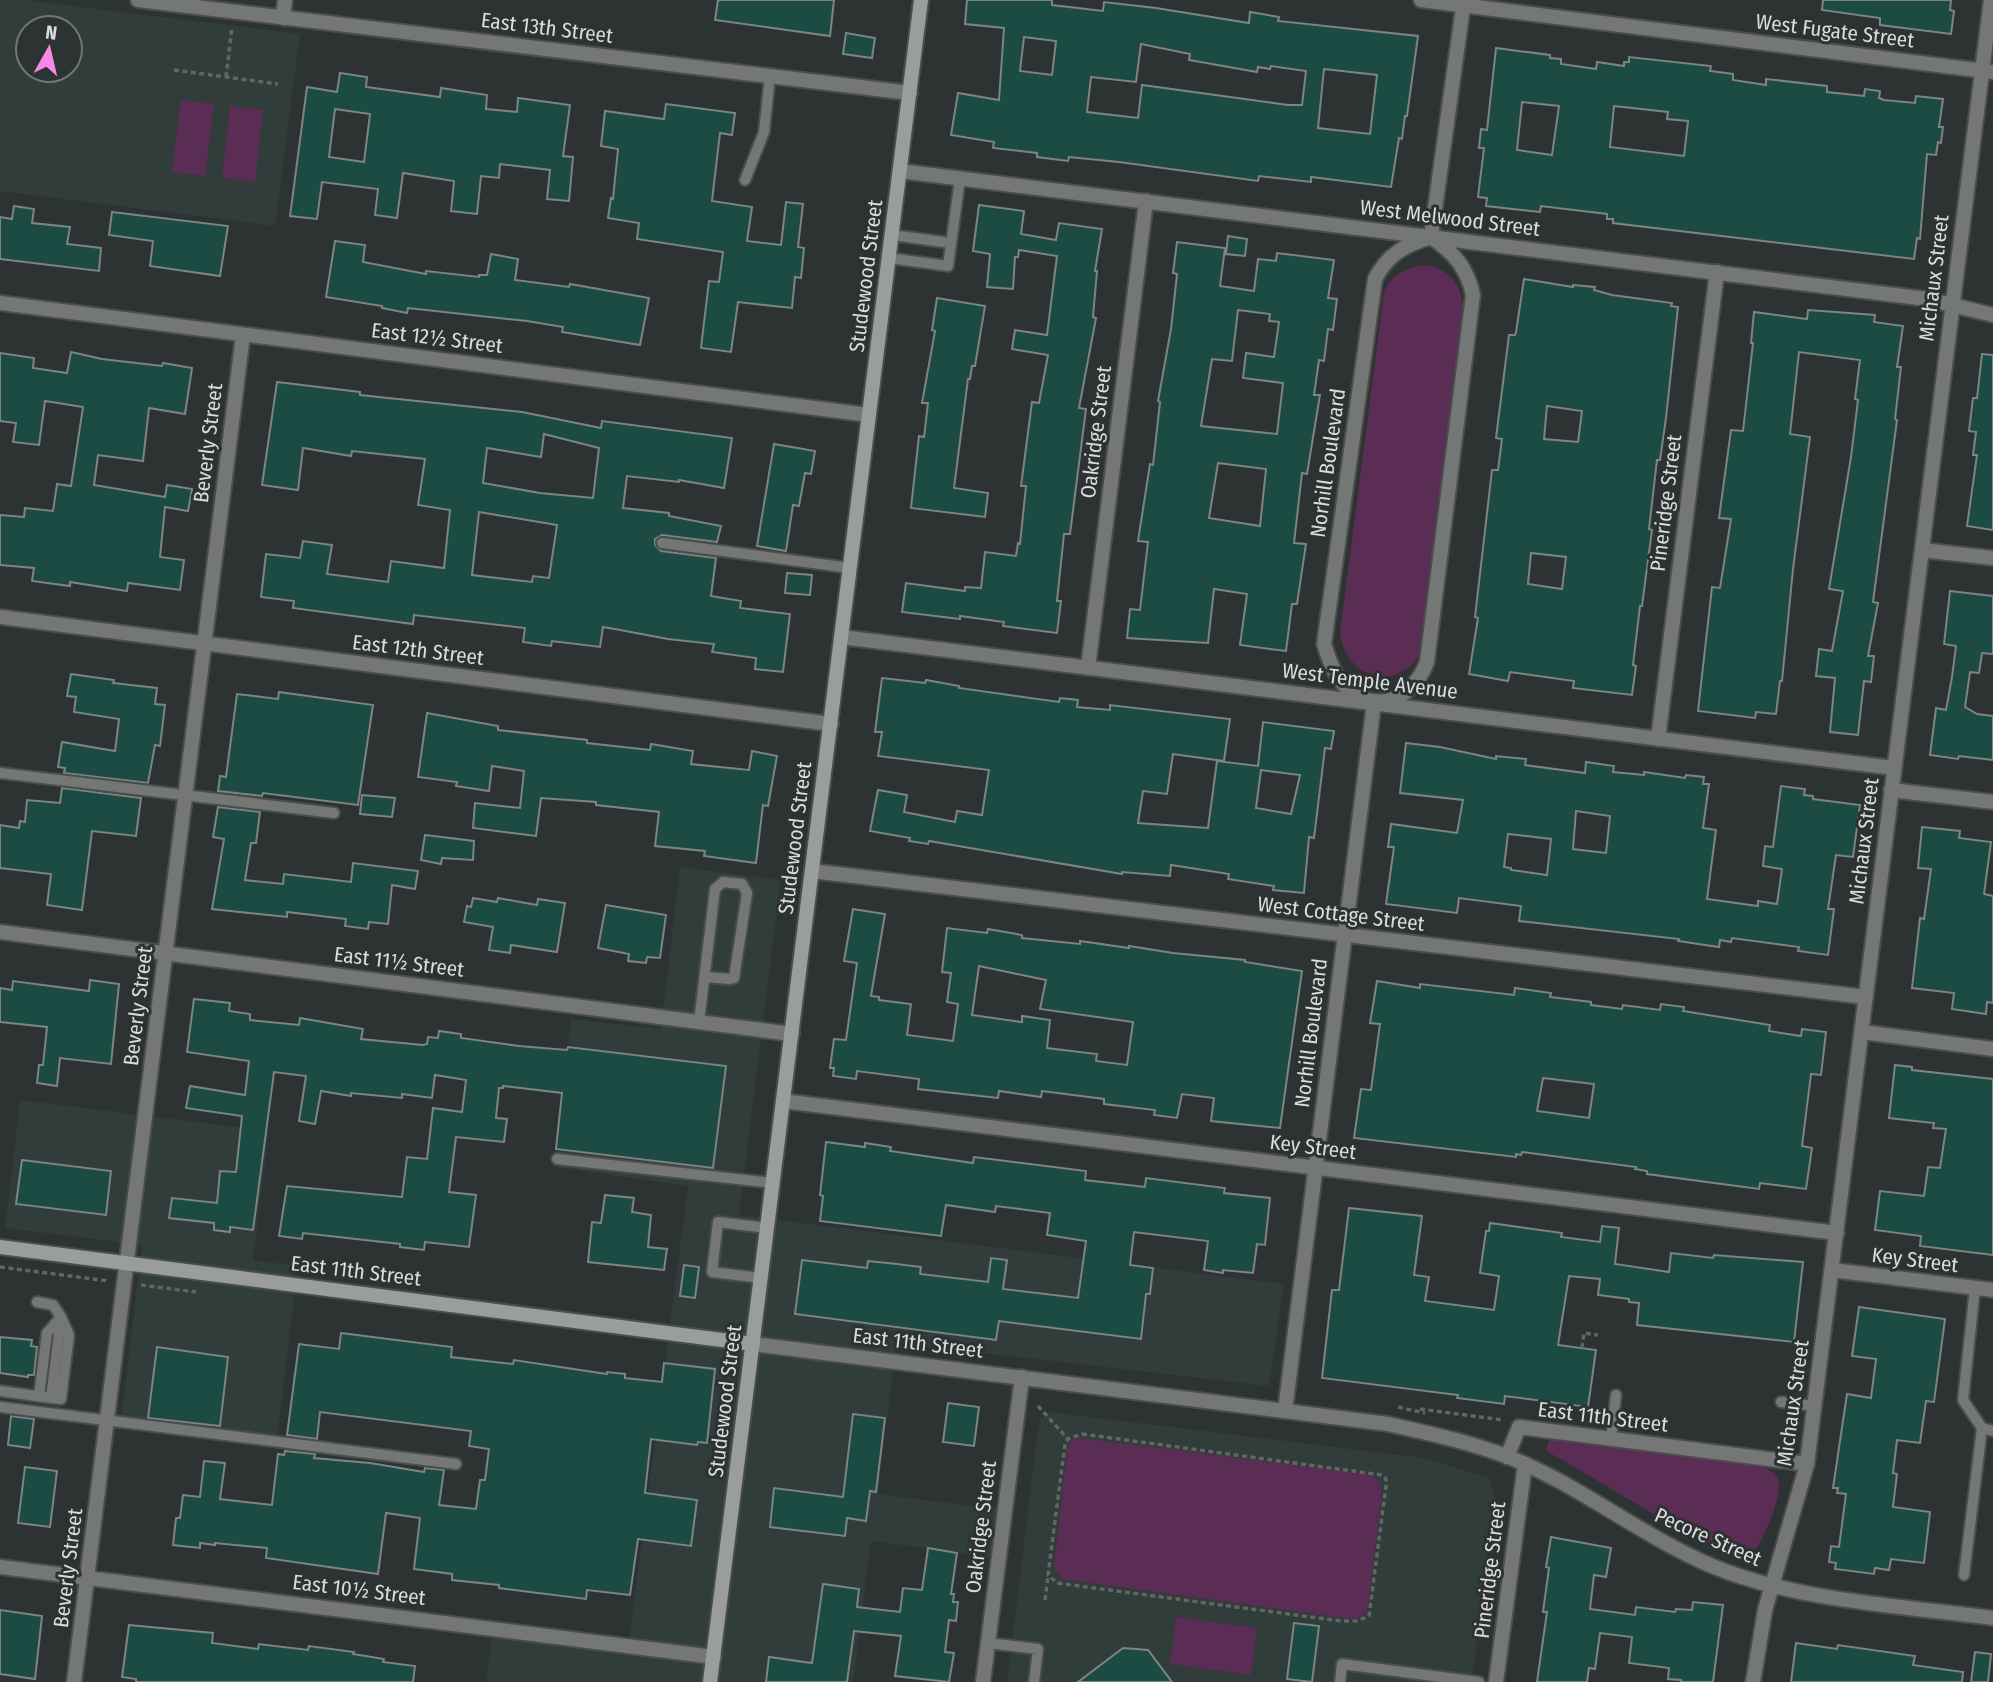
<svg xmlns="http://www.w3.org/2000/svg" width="1993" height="1682" viewBox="0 0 1993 1682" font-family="'Fira Sans Condensed',sans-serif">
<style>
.built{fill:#303d3a;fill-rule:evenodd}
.green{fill:#5b2c54}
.building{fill:#1c4b43;stroke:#7e8483;stroke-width:2;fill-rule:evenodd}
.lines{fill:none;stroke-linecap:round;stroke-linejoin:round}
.service-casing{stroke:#494e4d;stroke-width:14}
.minor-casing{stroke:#494e4d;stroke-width:18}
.tertiary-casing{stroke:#494e4d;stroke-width:18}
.secondary-casing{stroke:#494e4d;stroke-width:18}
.path{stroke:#616665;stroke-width:3.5;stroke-dasharray:5 3.5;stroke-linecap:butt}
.service{stroke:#747776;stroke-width:10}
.minor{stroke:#747776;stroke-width:14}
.tertiary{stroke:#747776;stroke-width:14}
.secondary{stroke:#999d9c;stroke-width:14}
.labels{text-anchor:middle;stroke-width:6;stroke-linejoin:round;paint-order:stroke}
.street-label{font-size:21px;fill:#dadddc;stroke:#2d3332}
</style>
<rect width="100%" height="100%" fill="#2d3332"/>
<path class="built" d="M0,0H25L300,34L275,226L0,191ZM28,28H70V70H28Z
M680,867L781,880L739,1215L1284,1284L1269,1386L896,1343L878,1494L997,1509L990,1557L871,1541L853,1682H486L492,1637L627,1655L688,1186L553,1167L571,1019L661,1029Z
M20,1100L269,1131L253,1260L298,1266L277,1438L121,1419L142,1245L5,1228Z
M1049,1412L1424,1458L1488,1478L1495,1495L1472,1682H1007L1039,1421Z"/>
<path class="green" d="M181,100L214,104L205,176L172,172Z
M230,106L263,110L255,182L222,178Z
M1426,265C1449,269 1462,284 1463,308L1420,655C1394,694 1344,676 1340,632L1384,292C1391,274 1407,267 1426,265Z
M1080,1438L1372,1475L1379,1482L1382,1492L1367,1613L1360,1617L1351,1619L1062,1579L1054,1567L1067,1449L1071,1441Z
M1549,1440L1760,1466C1769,1469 1778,1474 1779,1484C1780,1501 1765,1534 1757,1548L1743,1554H1734C1667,1527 1609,1485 1546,1451Z
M1176,1617L1257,1628L1251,1675L1170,1664Z"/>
<path class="building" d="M718,0H834L830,36L715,20Z
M967,0H1052V5L1103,11L1104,2L1156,8L1249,23L1250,12L1279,17L1278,21L1418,36L1407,116H1405L1402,139L1399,138L1391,187L1311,177V182L1259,176L1258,181L1119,162L1069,157L1068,161L1037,157V153L993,148L994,142L951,135L958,93L999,100L1004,28L965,24ZM1024,37L1056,41L1052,75L1020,71ZM1141,44L1190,54L1189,60L1257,72L1258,67L1270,69L1271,66L1306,71L1302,105H1288L1142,85L1138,118L1087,112L1091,77L1136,82ZM1324,69L1377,75L1370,134L1318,128Z
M1823,0H1951L1950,10L1954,11L1951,34L1880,25V18L1822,10Z
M846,33L875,38L872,58L843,54Z
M1496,48L1550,55V58L1561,59V64L1596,69L1597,62L1624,66V62H1629V57L1711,66L1710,71L1733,74V80L1766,85V79L1827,86V92L1864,96L1865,89L1880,91L1879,98L1884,100L1915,103L1916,96L1943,99L1939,127H1943L1941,143L1938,142L1936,155L1927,154L1920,239L1917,238L1914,259L1613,223V219H1607V214L1541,206L1540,212L1486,206L1487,198L1478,197L1484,148H1479L1481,129L1487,130ZM1522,102L1559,106L1552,155L1517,150ZM1614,106L1668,112L1667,119L1688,121L1684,156L1610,147Z
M340,73L367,77L366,87L440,97L441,88L487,95L486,109L517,112L518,98L570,105L563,156L573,157L569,201L547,199L550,170L500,164L499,178L481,176L477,214L451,211L454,181L403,173L397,218L375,215L378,189L322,182L317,219L290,216L307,87L337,92ZM335,109L370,114L364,162L329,157Z
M666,104L735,113L732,135L720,133L712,201L752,207L747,241L781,245L786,202L803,204L798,247L804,248L801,278L795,277L792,308L738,302L731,352L701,348L709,281L719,282L723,252L637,239L639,223L608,218L611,198L613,199L618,149L601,146L605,111L664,119Z
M979,205L1024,211L1021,234L1056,240L1059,223L1102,229L1095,271H1097L1093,317L1096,318L1079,408L1086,409L1070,534H1064L1057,601H1061L1057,633L1003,626L1004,622L960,616V619L902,612L906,583L965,591V587L981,588L985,552L1016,556L1018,543L1020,544L1026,486H1021L1032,402L1039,403L1048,355L1012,349L1015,330L1047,335L1057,256L1019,250L1018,257H1015L1013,289L987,287L990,254L973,251Z
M14,206L34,209L32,223L70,227L67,244L101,248L99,271L0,259V217L12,219Z
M112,212L228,226L220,276L150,266L153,241L109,235Z
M1228,236L1247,239L1245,256L1226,254Z
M335,241L365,245L363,262L426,274V271L479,277V275H487L491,254L518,259L515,280L569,287L570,284L649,298L640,345L562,332L563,327L527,321L408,308L407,313L382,308V306L326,297Z
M1177,242L1225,248L1220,286L1254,291L1258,259L1276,261L1277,253L1334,260L1328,298L1337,299L1333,330L1328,329L1324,361L1319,360L1314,395H1320L1307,474L1302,473L1294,543L1306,544L1297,604H1292L1286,651L1240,645L1247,594L1214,589L1208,643L1127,638L1130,609L1140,610L1148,542L1138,541L1150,464L1153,465L1160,402L1158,401L1171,329L1177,274L1173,273ZM1238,310L1270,314L1269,321L1279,322L1274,357L1246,353L1243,378L1283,383L1277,434L1201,426L1212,359L1232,361ZM1218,463L1266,469L1260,526L1209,518Z
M1524,279L1573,287V285L1595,287L1594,290L1612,295L1672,303L1671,306L1678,307L1666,418L1660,460H1657L1649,529L1652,530L1642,606H1640L1633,665L1636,666L1632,695L1573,688L1574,681L1510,672L1508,681L1469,674L1478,618L1475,617L1492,470H1498L1502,439L1496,438L1509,335H1515L1516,332ZM1547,406L1582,411L1578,442L1544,439ZM1531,553L1566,557L1562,589L1528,584Z
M937,298L985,306L975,366H972L970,379H968L954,488L988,493L985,517L911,508L919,436L924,437L928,403H922L935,331L932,330Z
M1808,310L1875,315L1874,322L1903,326L1897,367H1901L1895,419L1897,420L1873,602L1878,603L1868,656H1874L1871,682L1864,681L1858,735L1830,732L1835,678L1816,676L1819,649L1832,651L1843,591L1829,589L1851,457L1858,400L1855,399L1860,360L1799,352L1790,434L1810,437L1793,569L1782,681H1780L1776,714L1756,712L1755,718L1698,711L1712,587L1720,588L1731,519L1719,518L1731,430L1743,431L1753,343H1751L1754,312L1807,319Z
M71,352L102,359L162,366L163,363L192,368L185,414L149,408L143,461L98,455L94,485L165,497L167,485L192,489L188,511L165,507L160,557L184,560L180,590L128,583L127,591L70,582V586L32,581L34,568L0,565V515L24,517L25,508L53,511L57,484L71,486L83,407L45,401L39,445L13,442L16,423L0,421V353L34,358L33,368L67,373Z
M1982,354L1993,355V530L1967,526L1977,455H1973L1976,432L1969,431L1973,398H1977Z
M277,382L360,392V395L522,412L601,428L602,421L732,438L724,488L679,480V482L627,476L623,508L669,513V516L721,526L717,542L662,535L655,539V545L661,551L716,558L711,596L741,601L740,608L790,614L783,672L755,669L756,658L712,652L714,644L668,639L620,630L603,627L600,647L552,641L551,646L523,642L525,628L414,615L413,624L293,608L294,601L261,597L266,554L300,558L303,541L332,545L327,574L388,582L391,561L444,568L450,510L418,505L425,459L352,451L351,456L303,448L298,490L262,485ZM544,434L599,448L593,498L540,493L483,483L487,448L541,457ZM479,512L557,525L549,578L533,576L532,582L472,575Z
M774,444L815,451L811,474L805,473L799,506L793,505L786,551L757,546Z
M787,573L812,575L810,595L785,593Z
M1950,591L1993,596V654L1982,653L1979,673L1970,672L1965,707L1977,714L1993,716V760L1959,756L1958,759L1930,755L1936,708L1946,710L1952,677L1956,646L1944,644Z
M71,674L114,680L113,683L157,688L155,704L165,705L160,746L155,745L148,783L64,773L65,768L58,767L62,742L115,751L119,719L74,712L76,697L67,696Z
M882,678L925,683L926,680L959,686V688L1059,702L1060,698L1078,700L1077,707L1110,710V705L1230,719L1224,761L1173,754L1167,794L1143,791L1138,823L1208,828L1217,761L1258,766L1263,722L1334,731L1331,749L1325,748L1314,838L1309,837L1304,893L1273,890L1274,886L1228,879L1229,874L1171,865L1170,876L1122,872V874L929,841L928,844L909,841L910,838L870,831L878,790L907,795L904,812L955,822L957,811L982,815L989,770L878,756L882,732H875ZM1261,770L1300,775L1291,814L1256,808Z
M279,692L373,705L358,805L263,793L262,796L218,791L220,776L226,777L237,694L278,699Z
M427,713L498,726V730L587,740V743L650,750L651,744L693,751L691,764L749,770L752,751L777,756L768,806L763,805L756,863L704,856L705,851L655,846L659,812L596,805V802L541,798L536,836L473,828L475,803L520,808L524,771L492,766L489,791L456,786L457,782L418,777Z
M1406,743L1440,747L1496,759V756L1526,759L1525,765L1585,773L1586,762L1614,766L1613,772L1644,775V772L1685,778L1686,775L1704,777L1703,784H1709L1703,828L1716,830L1707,899L1758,906V901L1777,904L1782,869L1763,866L1765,846L1773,847L1781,786L1805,789L1804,795L1813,796V799L1860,805L1853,857L1836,855L1828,909H1834L1828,955L1798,951L1799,947L1732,938L1731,942L1720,940L1719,947L1678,941L1679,939L1519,921L1521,906L1459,898L1457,913L1386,904L1394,847H1388L1391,824L1457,833L1463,800L1400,793ZM1576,811L1610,816L1606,853L1573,849ZM1508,834L1551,839L1547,875L1511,870V868L1504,867Z
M62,788L141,798L136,836L92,831L82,910L47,905L51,874L0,868V825L19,828L20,821L25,822L27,800L60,803Z
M362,795L395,798L392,817L360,814Z
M218,807L260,812L256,843H251L245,880L283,884L284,874L351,882L353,863L418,871L415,889L392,885L388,924L369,922L368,929L345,926L346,919L287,912V917L212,909L224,839L213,837Z
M1922,827L1960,831L1959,838L1991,842L1984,894L1993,896V1003L1987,1002L1986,1014L1952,1009L1954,993L1912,988L1920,918L1924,919L1931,869L1918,868Z
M425,835L474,841L473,860L442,858L441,864L421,860Z
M473,898L497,902L498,898L537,905L538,899L565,903L557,952L511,945L510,953L489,950L493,927L464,922L467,906L471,907Z
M606,905L666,915L660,958L647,957L646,963L628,961L629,954L598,948Z
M853,909L885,914L871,996L879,997V1000L911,1004L907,1035L953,1041L958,1004L947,1002L951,973L942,972L947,928L987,933L988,929L1022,935V938L1080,944V941L1129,948V946L1173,953L1245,960V962L1302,971L1280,1128L1211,1121L1214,1098L1182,1094L1177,1118L1154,1115L1155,1110L1104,1104V1099L1042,1091L1041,1097L999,1091L998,1098L918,1089L919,1079L857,1071L856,1079L833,1076L834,1068H830L834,1039L846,1040L857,963L844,961ZM979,966L1046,980L1040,1009L1133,1022L1127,1065L1096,1061L1097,1054L1047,1048L1050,1020L1022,1016V1022L972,1015Z
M90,980L119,984L111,1064L60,1058L57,1086L37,1083L39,1065H43L47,1027L0,1022V988L12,990L13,981L89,991Z
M1377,981L1420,988V984L1514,995L1515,988L1551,993L1550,997L1591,1002V1005L1622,1009L1623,1005L1660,1010L1661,1004L1684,1007L1683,1011L1770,1025L1769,1031L1801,1036L1802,1029L1826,1032L1821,1075L1811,1074L1802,1146L1812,1148L1806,1189L1760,1183L1759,1189L1647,1174V1171L1635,1169L1636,1167L1522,1152L1521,1155L1516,1154V1157L1354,1138L1361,1089L1371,1090L1380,1024L1370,1023ZM1543,1078L1594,1084L1589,1118L1537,1111Z
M194,999L230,1003L229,1011L250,1014V1020L299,1025L300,1018L363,1029L361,1039L423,1045L427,1044L428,1037L438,1038L439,1031L461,1034V1038L519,1046L567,1050L568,1047L726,1066L713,1168L556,1149L562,1093L503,1086V1088H499L496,1118L507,1119L504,1142L456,1137L449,1192L476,1195L469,1247L425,1242L424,1250L400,1247V1244L303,1233L302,1239L279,1236L287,1186L402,1197L407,1157L427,1159L433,1108L462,1112L466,1080L435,1075L432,1098L402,1094V1098L351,1093V1096L321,1091L315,1124L299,1121L306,1076L274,1072L253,1230L230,1227V1232L214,1230V1223L169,1218L172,1198L217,1203L220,1171L236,1172L242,1116L186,1108L190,1086L245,1095L249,1061L187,1052Z
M1895,1065L1912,1067V1070L1993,1079V1255L1920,1246L1921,1236L1875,1230L1880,1191L1924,1196L1928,1167L1940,1168L1946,1129L1933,1128L1934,1123L1889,1118Z
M826,1142L865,1147V1143L891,1147L890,1151L973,1163L974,1157L1086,1171L1085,1180L1145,1187L1146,1178L1225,1188L1224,1193L1270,1198L1265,1245L1257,1244L1253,1273L1223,1270V1273L1204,1270L1208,1241L1134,1232L1130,1265L1153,1268L1150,1294H1146L1141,1339L999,1321L996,1340L795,1314L802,1260L867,1268L868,1261L897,1264L921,1267L920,1274L988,1282L991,1258L1007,1260L1003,1289L1078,1298L1086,1241L1047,1235L1050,1213L996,1206L995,1212L946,1205L941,1236L820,1221L823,1196L820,1195Z
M22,1160L111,1171L106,1215L16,1204Z
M605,1195L634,1198L632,1212L651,1215L648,1247L667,1249L664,1270L588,1262L592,1222L601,1223Z
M1349,1208L1422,1216L1414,1275L1429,1277L1425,1301L1494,1310L1499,1276L1480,1273L1486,1231H1489L1490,1223L1562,1233L1561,1237L1600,1242L1602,1226L1619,1228L1615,1264L1669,1272L1671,1253L1713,1258L1714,1255L1803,1262L1794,1342L1637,1325L1639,1303L1629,1302V1299L1598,1295L1600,1279L1569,1276L1558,1345L1596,1350L1588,1407L1505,1396L1504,1404L1457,1398L1458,1395L1322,1378L1332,1290H1339Z
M684,1265L699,1267L695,1298L680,1296Z
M1859,1307L1945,1319L1934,1402L1926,1401L1920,1443L1897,1440L1893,1473L1897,1474L1893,1507L1930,1512L1924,1563L1891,1559L1889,1570L1875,1568L1874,1574L1835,1569L1836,1563L1829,1562L1831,1546L1839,1547L1846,1494L1837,1493L1838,1488H1833L1847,1394L1871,1398L1876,1359L1852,1356Z
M341,1333L452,1347L451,1357L513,1364L514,1360L607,1374V1372L625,1374V1378L662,1382L664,1363L715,1369L707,1443L698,1442L697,1445L651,1439L645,1493L697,1500L691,1546L638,1539L630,1595L587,1590L586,1599L499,1588V1585L452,1580V1574L414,1569L420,1518L386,1513L378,1574L266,1558L267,1548L215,1543V1545L200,1543V1548L173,1545L176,1518H180L183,1495L200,1497L204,1461L225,1463L220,1499L272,1505L278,1454L284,1455L285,1451L315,1454L314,1458L370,1463L424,1472L425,1468L444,1470L439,1505L476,1509L480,1480H485L489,1449L469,1446L471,1431L320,1412L317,1439L287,1435L299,1344L339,1349Z
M0,1337L32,1340L31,1346L37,1347L34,1375H28V1377L0,1373Z
M157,1347L228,1357L220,1426L148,1418Z
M948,1403L979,1407L974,1446L943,1442Z
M853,1414L885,1418L876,1492L870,1491L866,1521L847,1518L845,1536L770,1527L774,1488L843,1497Z
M11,1416L34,1419L30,1448L8,1445Z
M25,1467L57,1471L50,1527L18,1523Z
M1551,1537L1611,1548L1606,1577L1594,1575L1590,1609L1635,1615L1636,1607L1675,1612L1676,1609L1692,1610L1693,1602L1723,1605L1713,1682H1681V1680L1668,1679L1669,1668L1629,1663L1632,1637L1600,1633L1595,1669L1589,1668L1587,1682H1537L1547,1612H1543L1549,1568L1546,1567Z
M928,1548L957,1553L951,1594H954L953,1602H958L956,1621L949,1620L945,1652L954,1653L949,1682L895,1676L901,1636L854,1631L847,1682H766L769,1657L812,1663L823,1584L859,1589L857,1607L900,1612L903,1588L922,1590Z
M0,1610L42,1616L35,1679L0,1674Z
M1294,1623L1319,1626L1312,1682L1287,1679Z
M129,1625L213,1633L212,1643L258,1649L259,1644L308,1650L309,1646L354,1652L353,1654L384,1659L383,1662L415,1666L413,1682H136V1679L122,1677Z
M1796,1643L1837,1649L1838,1645L1915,1656L1913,1665L1963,1672L1962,1682H1791Z
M1123,1648L1148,1650L1172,1682H1078Z
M1975,1652L1991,1654L1988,1682H1971Z"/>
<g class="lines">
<g class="service-casing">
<path id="service" d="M745,180L764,132L770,76
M892,235L951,243
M889,258L948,266L960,179
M662,543L850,568
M0,773L334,813
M699,1022L715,889L723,882L742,884L747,893L734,978L730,979L705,977
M557,1159L773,1183
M761,1278L712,1272L718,1222L767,1228
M1975,1288L1963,1400L1982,1428L1993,1431
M0,1391L51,1398L61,1317L53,1305L37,1302
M39,1396L47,1333L61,1317L69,1335L61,1399L51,1398
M1781,1402L1815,1406
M0,1407L456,1464
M1611,1439L1616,1395
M1964,1575L1982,1428
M988,1643L1038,1649L1034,1682
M1340,1682L1342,1664L1479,1682"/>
</g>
<g class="minor-casing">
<path id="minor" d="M138,0L910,93
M1421,0L1993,72
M283,18L285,0
M900,171L1927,299L1993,315
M1431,237C1454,253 1467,267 1473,295L1427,662C1411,704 1368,717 1339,679C1331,668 1328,656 1324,644L1375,279C1388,254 1405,245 1431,237Z
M1431,237L1464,0
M0,303L869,415
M1922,550L1993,558
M0,617L831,724
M841,637L1894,768
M1088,668L1146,201
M1658,739L1717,272
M1891,790L1993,802
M812,871L1866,997
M0,932L792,1034
M1862,1032L1993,1049
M783,1101L1837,1233
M1832,1270L1993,1290
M1285,1411L1374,703
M1507,1457L1519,1427L1807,1464
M0,1567L714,1657
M74,1682L243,335
M983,1682L1022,1377
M1496,1682L1525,1464"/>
</g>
<g class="tertiary-casing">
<path id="tertiary" d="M753,1344L1388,1424C1432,1434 1484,1445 1525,1464C1590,1493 1646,1538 1712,1566C1796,1601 1902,1606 1993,1618
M1753,1682L1765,1610L1807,1464L1991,0"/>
</g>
<g class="secondary-casing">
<path id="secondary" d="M0,1247L753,1344
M710,1682L921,0"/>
</g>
<path class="path" d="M174,70L278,84
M226,77L232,27
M0,1267L109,1281
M141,1285L196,1292
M1582,1348L1584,1333L1598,1335
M1038,1406L1067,1438
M1398,1407L1425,1413
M1420,1409L1503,1420
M1082,1434L1382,1475L1386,1479V1486L1369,1616L1357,1621H1341L1057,1583L1048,1575L1065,1444L1068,1439Z
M1045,1600L1048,1577"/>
<use href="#service" class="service"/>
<use href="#minor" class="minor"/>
<use href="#tertiary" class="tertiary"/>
<use href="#secondary" class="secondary"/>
</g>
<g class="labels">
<g class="street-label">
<text transform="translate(547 28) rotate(7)" y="7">East 13th Street</text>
<text transform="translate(1835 31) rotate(7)" y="7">West Fugate Street</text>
<text transform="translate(1450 218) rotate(7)" y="7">West Melwood Street</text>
<text transform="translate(866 276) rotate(-83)" y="7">Studewood Street</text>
<text transform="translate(1934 278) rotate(-83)" y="7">Michaux Street</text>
<text transform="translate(437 338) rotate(7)" y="7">East 12½ Street</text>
<text transform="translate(1096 432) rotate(-83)" y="7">Oakridge Street</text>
<text transform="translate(208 443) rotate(-83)" y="7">Beverly Street</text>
<text transform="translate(1328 463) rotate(-82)" y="7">Norhill Boulevard</text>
<text transform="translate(1666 503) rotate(-83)" y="7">Pineridge Street</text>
<text transform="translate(418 650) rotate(7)" y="7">East 12th Street</text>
<text transform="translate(1370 681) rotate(7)" y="7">West Temple Avenue</text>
<text transform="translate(795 838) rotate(-83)" y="7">Studewood Street</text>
<text transform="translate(1864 841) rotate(-83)" y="7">Michaux Street</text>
<text transform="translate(1341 914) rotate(7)" y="7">West Cottage Street</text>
<text transform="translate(399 962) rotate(7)" y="7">East 11½ Street</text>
<text transform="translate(138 1006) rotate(-83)" y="7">Beverly Street</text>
<text transform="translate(1311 1033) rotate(-83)" y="7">Norhill Boulevard</text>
<text transform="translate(1313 1147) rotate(7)" y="7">Key Street</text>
<text transform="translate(1915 1260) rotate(7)" y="7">Key Street</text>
<text transform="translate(356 1271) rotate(7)" y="7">East 11th Street</text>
<text transform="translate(918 1343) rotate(7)" y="7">East 11th Street</text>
<text transform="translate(725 1401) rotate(-83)" y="7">Studewood Street</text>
<text transform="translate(1793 1403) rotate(-82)" y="7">Michaux Street</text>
<text transform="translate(1603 1417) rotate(7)" y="7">East 11th Street</text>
<text transform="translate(981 1527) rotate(-83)" y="7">Oakridge Street</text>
<text transform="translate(1708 1537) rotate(24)" y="7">Pecore Street</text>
<text transform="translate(68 1568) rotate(-83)" y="7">Beverly Street</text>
<text transform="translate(1490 1570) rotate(-83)" y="7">Pineridge Street</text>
<text transform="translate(359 1590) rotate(7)" y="7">East 10½ Street</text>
</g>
</g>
<g transform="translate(49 49) rotate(8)"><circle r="33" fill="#2d3332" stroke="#727776" stroke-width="2"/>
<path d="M0-5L12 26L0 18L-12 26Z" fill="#f987e8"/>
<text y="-10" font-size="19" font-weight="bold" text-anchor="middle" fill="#dadddc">N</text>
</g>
</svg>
